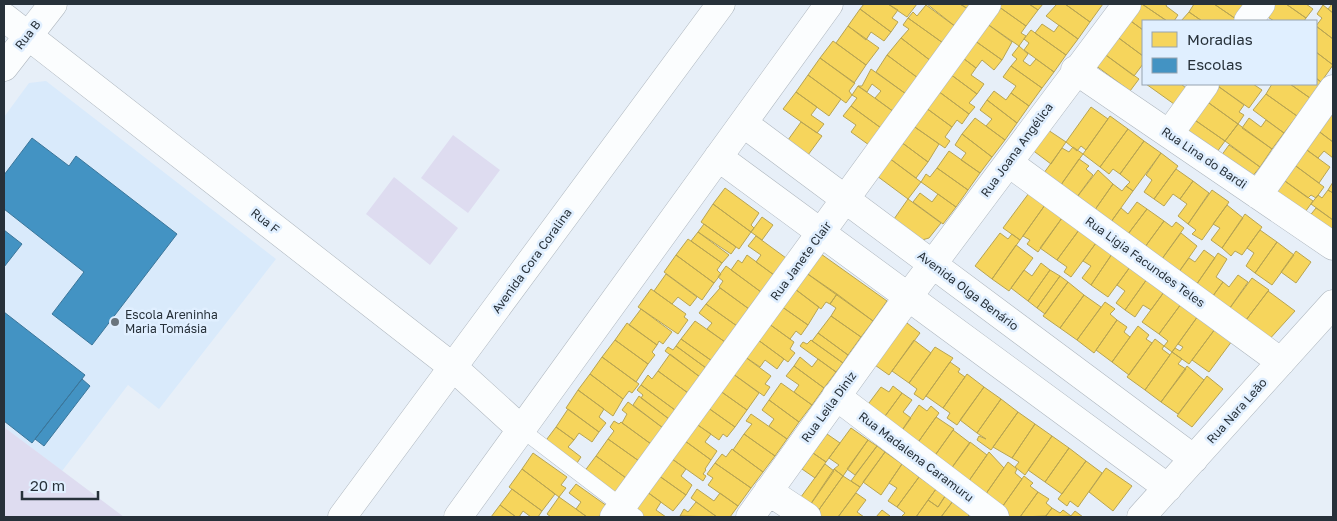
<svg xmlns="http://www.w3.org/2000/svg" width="1337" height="521" viewBox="0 0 1337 521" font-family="'Golos Text',sans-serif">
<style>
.built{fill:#d9eafb}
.green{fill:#dedcf0}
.homes{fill:#f6d55c;stroke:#b8a452}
.schools{fill:#4393c3;stroke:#3b769a}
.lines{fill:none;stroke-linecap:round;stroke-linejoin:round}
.service-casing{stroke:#afb7bf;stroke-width:16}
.minor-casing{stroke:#afb7bf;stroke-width:29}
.service{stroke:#fbfdfe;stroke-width:15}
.minor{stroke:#fbfdfe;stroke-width:28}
.poi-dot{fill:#6a747c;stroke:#e0efff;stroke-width:2}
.labels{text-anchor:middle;stroke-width:5;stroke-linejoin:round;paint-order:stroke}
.street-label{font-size:12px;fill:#27313a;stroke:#e0efff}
.poi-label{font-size:12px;fill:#27313a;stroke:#e0efff;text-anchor:start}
</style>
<rect width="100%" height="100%" fill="#e7eff8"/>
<path class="built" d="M46,81L276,259L159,409L128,385L62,471L4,427V117L29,83Z"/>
<path class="green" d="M453,135L500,170L468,213L421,178Z
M394,177L458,228L430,265L366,214Z
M4,427L124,517H4Z"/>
<path class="homes" d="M864,4H888L898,10L892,18L898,22L891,32L860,9Z
M888,4H917L907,17Z
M927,4H960L968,9L956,27Z
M960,4H972L968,9Z
M995,4H1029L1038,10L1026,26Z
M995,4L1026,26L1021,33L1026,36L1019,46L983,21Z
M1029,4H1043L1038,10Z
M1057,4H1065L1090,22L1078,39L1046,16Z
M1065,4H1103L1090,22Z
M1139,4H1142L1167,21H1143V30L1128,19Z
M1142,4H1167L1166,6L1178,15L1174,21H1167Z
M1194,4H1214L1236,19L1234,21H1202L1189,12Z
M1214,4H1247L1236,19Z
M1270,4H1286L1306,18L1304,21H1274L1263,14Z
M1286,4H1306L1313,9L1306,18Z
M1332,4H1333V13L1328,9Z
M926,5L956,27L943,43L908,18L913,12L917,16Z
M1323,5L1333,13V39L1316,26L1322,18L1317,14Z
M860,9L891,32L884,41L871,32L866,40L848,26Z
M1189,12L1202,21H1181Z
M908,18L943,43L931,61L901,38L909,29L903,25Z
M1128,19L1143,30V56L1116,36Z
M983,21L1012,42L1002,60L971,38Z
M1042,24L1054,32L1059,25L1078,39L1066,55L1035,33Z
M848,26L879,48L866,65L836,43Z
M1316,26L1333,39V65L1316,52Z
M1031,30L1066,55L1054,72L1024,50L1029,43L1024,39Z
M1116,36L1143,56V64L1134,76L1103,53Z
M901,38L931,61L918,78L887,55Z
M971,38L1002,60L994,70L982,60L976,68L959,55Z
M833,41L866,65L854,83L820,58Z
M1019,46L1028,54L1023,61L1030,66L1036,59L1054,72L1042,88L1011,66L1017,59L1012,55Z
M1316,52L1333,65L1321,82L1316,78Z
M1103,53L1139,79L1130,91L1095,65Z
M887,55L918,78L906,94L876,72Z
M959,55L976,68L971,75L984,84L977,94L946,71Z
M820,58L855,83L849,91L852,95L846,103L808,75Z
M1011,66L1042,88L1029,106L1011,93L1016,86L1003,77Z
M871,69L906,94L894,112L875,98L881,91L872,84L867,92L858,86H862Z
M946,71L977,94L969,103L975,107L969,114L934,88Z
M808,75L841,99L829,116L796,92Z
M1316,78L1321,82L1310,98L1290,84H1316Z
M1146,84H1181L1186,88L1174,104Z
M1215,84L1244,105L1239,112L1244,115L1238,124L1202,98Z
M1215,84H1253L1262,90L1249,108Z
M1272,84H1290L1310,98L1297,116L1266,94Z
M858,86L894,112L881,128L851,106L857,98L852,95Z
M934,88L969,114L962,124L957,120L952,127L922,105Z
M994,91L1006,100L1011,93L1029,106L1017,123L987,100Z
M796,92L817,107L811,115L824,124L817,133L783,109Z
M1266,94L1297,116L1284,133L1253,110Z
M1202,98L1238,124L1225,141L1189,116Z
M987,100L1017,123L1005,140L986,126L992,119L980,110Z
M922,105L952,127L945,137L950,141L945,148L909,123Z
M851,106L881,128L869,145L851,132L856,125L843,116Z
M1091,107L1108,119L1086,150L1081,146L1077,151L1066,142Z
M1326,110L1333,116V142L1313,127Z
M1110,116L1128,129L1100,167L1083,154Z
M1189,116L1225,141L1214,156L1178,130Z
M975,118L1005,140L992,157L962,134Z
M1249,118L1261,127L1266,120L1284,133L1272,149L1242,128Z
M801,122L822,136L808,155L788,140Z
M909,123L939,144L928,162L897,139Z
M1238,124L1272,149L1260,167L1225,141Z
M1313,127L1333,142V158L1324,151L1318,158L1300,145Z
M1045,128L1066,142L1051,164L1031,149Z
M1128,129L1144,141L1120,174L1113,169L1109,174L1100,167Z
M962,134L992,157L980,173L961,160L966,153L955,145Z
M897,139L928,162L916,178L885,155Z
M1144,141L1161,153L1133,191L1126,186L1130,182L1120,174Z
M1229,145L1260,167L1251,178L1221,156Z
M1300,145L1330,167L1319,183L1289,161Z
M1073,147L1083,154L1058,189L1041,177L1062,148L1069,152Z
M949,151L980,173L968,190L937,168Z
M1161,153L1178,166L1154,199L1144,192L1152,180L1146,175Z
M885,155L921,182L908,199L873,173Z
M1079,159L1089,166L1086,169L1093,175L1074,201L1058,189Z
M1289,161L1324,187L1316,198L1311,195L1308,198L1278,176Z
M937,168L968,190L956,207L921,182L926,174L930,177Z
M1176,169L1193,181L1180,199L1173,194L1164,206L1154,199Z
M1098,170L1113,184L1092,214L1074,201Z
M1278,176L1313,201L1303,215L1268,190Z
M1193,181L1209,193L1188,224L1178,216L1187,204L1180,199Z
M1333,182V193L1328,190Z
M1113,184L1122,191L1126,186L1133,191L1108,226L1092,214Z
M725,188L759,213L751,225L754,228L751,232L713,204Z
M1212,190L1229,202L1202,240L1192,234L1196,230L1188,224Z
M1328,190L1333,193V220L1311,204L1318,195L1322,198Z
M920,193L932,202L938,194L956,207L943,224L913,202Z
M1029,193L1045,205L1020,240L1003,228Z
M908,199L941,223L929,238L922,240L894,219Z
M1137,202L1147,209L1125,238L1108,226L1121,208L1128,214Z
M713,204L751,232L739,249L701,222Z
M1045,205L1062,218L1038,252L1027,244L1030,240L1023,236Z
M1227,205L1243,218L1222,248L1211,240L1220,228L1213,224Z
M1316,208L1333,220V236L1308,218Z
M1147,209L1164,221L1142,251L1125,238Z
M1245,214L1262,227L1242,255L1235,251L1231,256L1222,248Z
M762,217L773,225L762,240L751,232Z
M1062,218L1079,230L1057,260L1040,248Z
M1164,221L1172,227L1176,222L1184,228L1159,263L1142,251Z
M704,224L736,247L731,254L698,232Z
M1079,230L1096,243L1071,277L1064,272L1067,267L1057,260Z
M1260,230L1277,242L1255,273L1246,266L1254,253L1247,248Z
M698,232L729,255L722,263L691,241Z
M1000,233L1008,239L1012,234L1020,240L992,279L975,266Z
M1181,233L1197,246L1176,276L1159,263Z
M756,236L786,258L774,275L756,262L761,255L748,246Z
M688,239L722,263L717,270L721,274L714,283L676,255Z
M1277,242L1294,255L1272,285L1255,273Z
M1096,243L1112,254L1091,285L1082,278L1091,266L1083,261Z
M1016,245L1033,258L1009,291L992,279Z
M814,249L887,301L873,321L802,270Z
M1204,250L1215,258L1194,288L1176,276L1189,258L1195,262Z
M1296,251L1311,262L1296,283L1281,272Z
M1218,253L1227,259L1216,277L1223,282L1210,300L1194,288Z
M1112,254L1130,267L1108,297L1091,285Z
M676,255L714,283L702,300L664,272Z
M747,255L774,275L761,292L731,270L738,260L742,263Z
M1041,263L1050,270L1028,301L1011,288L1024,270L1032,276Z
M726,266L761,292L749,309L719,287L723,281L718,277Z
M1130,267L1147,279L1125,310L1116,303L1125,291L1117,285Z
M802,270L837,294L830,304L826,302L821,309L791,286Z
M1050,270L1060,276L1037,308L1028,301Z
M666,274L697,297L690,306L678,297L672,304L654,291Z
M1238,275L1248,282L1227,312L1210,300L1223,282L1229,287Z
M1060,276L1068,282L1045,314L1037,308Z
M1252,278L1269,290L1243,324L1227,312Z
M1147,279L1164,292L1151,310L1143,305L1135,317L1125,310Z
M1068,282L1084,295L1060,328L1043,316Z
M791,286L819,307L808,325L778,304Z
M720,288L749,309L737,326L706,304Z
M651,289L686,314L684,317L688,320L678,334L638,307Z
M1268,291L1295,311L1267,342L1243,324Z
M1164,292L1181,304L1159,334L1142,322Z
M837,294L873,321L861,337L831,316L836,308L830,304Z
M1084,295L1101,307L1077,340L1060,328Z
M1105,302L1115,309L1110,314L1117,320L1094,353L1077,340Z
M706,304L737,326L725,342L707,329L712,323L699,313Z
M778,304L808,325L801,335L796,331L790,339L765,321Z
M1181,304L1198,316L1172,352L1164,346L1168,341L1159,334Z
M641,309L672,332L663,344L659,341L657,345L629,325Z
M831,316L861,337L848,355L818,333Z
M1198,316L1215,329L1189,364L1172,352L1175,348L1180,351L1183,347L1178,344Z
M903,320L920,333L889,375L872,363Z
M1117,320L1127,327L1124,332L1130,337L1112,362L1096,350Z
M695,321L725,342L712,361L681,339Z
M765,321L794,342L790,349L795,353L788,362L754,337Z
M627,323L657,345L652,352L655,355L648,364L615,340Z
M1138,326L1149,335L1146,339L1152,343L1129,375L1112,362Z
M1215,329L1232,341L1209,372L1192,360Z
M818,333L848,355L843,363L812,341Z
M754,337L784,359L777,369L765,360L760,367L741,354Z
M681,339L712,361L706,368L676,346Z
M1155,339L1164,346L1162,349L1170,355L1145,390L1127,377Z
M615,340L648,364L636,382L602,357Z
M811,340L843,363L836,372L800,346L803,342L807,344Z
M914,340L931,353L909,383L892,371Z
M676,346L706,368L700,377L665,351L668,347L673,350Z
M935,347L953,358L923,400L914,394L917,389L909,383Z
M1172,352L1182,359L1178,364L1186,369L1161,402L1145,390Z
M670,354L700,377L688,393L658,371Z
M741,354L771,376L765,384L770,387L764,396L729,371Z
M602,357L639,384L632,393L629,391L623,399L590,374Z
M800,357L812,367L818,359L836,372L824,388L794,366Z
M950,362L960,369L958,372L965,377L943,408L926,396Z
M794,366L824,388L812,405L794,392L799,385L786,376Z
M1187,366L1204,380L1178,414L1161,402Z
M658,371L688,393L675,410L641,385L648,375L652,379Z
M729,371L759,393L747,410L716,388Z
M590,374L623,399L613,416L578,390Z
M967,374L984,387L957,425L947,418L950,413L943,408Z
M1207,376L1223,389L1192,427L1177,416Z
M781,383L812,405L799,422L769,400Z
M641,385L675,410L669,419L641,398L643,395L637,390Z
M893,386L902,393L880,423L863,411L881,387L889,392Z
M984,387L1001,399L977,433L960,420Z
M716,388L747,410L735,427L704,405Z
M578,390L604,409L599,417L606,423L599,432L566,408Z
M902,393L912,400L903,412L911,418L898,436L880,423Z
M639,396L669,419L663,428L633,405Z
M1001,399L1018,412L991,450L977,440L979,436L986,439L977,433Z
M769,400L799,422L787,439L769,426L774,419L762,410Z
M628,402L663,428L651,444L622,423L627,414L622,410Z
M704,405L735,427L727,437L723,434L719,440L692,421Z
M919,405L927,411L931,406L939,413L914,448L898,436Z
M568,409L599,432L592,442L579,433L574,440L556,427Z
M1018,412L1035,424L1012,458L993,447Z
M751,414L787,439L775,456L744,434L752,424L746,421Z
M936,417L954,429L931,461L914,448Z
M614,421L619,424L621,422L651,444L639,461L608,439L614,431L610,427Z
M692,421L711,434L705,442L717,451L711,460L681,438Z
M1035,424L1052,436L1025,475L1015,467L1019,462L1012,458Z
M556,427L574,440L568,447L581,457L575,466L544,443Z
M851,428L868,440L843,476L834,469L839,465L829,458Z
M953,430L970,443L948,473L931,461Z
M744,434L775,456L763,472L733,450Z
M827,434L840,443L826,462L813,453Z
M1052,436L1069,448L1045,482L1028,470Z
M681,438L711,460L705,469L706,470L703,474L706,476L703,481L668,456Z
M608,439L639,461L626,478L596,456Z
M868,440L877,446L855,475L847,469Z
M970,442L987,455L966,485L948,473Z
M877,446L885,452L860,487L851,481Z
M1069,448L1086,461L1062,494L1045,482Z
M732,449L763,472L751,488L715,463L722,454L726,457Z
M885,452L902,464L881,495L863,482Z
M989,452L1004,468L983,498L966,485Z
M533,453L567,477L561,485L566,488L559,497L522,469Z
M813,453L826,462L815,478L802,469Z
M596,456L626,478L614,495L584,472Z
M668,456L686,469L681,476L692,485L686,495L655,473Z
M1086,461L1102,473L1078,507L1070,501L1067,506L1058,499Z
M1008,462L1017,469L1015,473L1022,479L1000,510L983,498Z
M715,463L751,488L738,506L708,485L713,478L707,474Z
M825,464L834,471L808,508L798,501Z
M902,464L919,477L897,507L888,501L897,488L889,483Z
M1106,468L1132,486L1113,511L1089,492Z
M522,469L555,494L542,511L509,487Z
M834,469L843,476L818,511L810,505Z
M655,473L686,495L673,511L643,489Z
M843,476L860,487L838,517H821L818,511Z
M1024,476L1033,483L1030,486L1038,492L1020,517H1009L1000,510Z
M919,477L936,489L916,517H901L905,513L897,507Z
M576,484L607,506L599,517H587L576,509L581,502L569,493Z
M939,485L948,492L938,507L928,500Z
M512,489L542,511L538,517H531L523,511L519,517H516L500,505Z
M643,489L661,502L656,510L666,517H645L631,507Z
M697,489L714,501L720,493L738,506L730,517H717L691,498Z
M1038,492L1049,499L1046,503L1052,508L1046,516L1020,517Z
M856,493L866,500L857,512L864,517H838Z
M945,496L953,501L941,517H916L928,500L938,507Z
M559,497L576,509L587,517H551L547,514Z
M953,501L970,514L967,517H941Z
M696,502L717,517L680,516L684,509L688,512Z
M500,505L516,517H491Z
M1052,508L1060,513L1063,510L1071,516L1045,517Z
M882,510L890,516V517H876Z
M1075,511L1083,517H1070Z"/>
<path class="schools" d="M32,138L69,166L76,156L177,234L92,345L52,314L84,272L4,209V175Z
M4,230L22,244L4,267Z
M4,312L85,375L32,443L4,421Z
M82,379L90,386L44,446L35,439Z"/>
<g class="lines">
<g class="service-casing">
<path id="service" d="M522,430L636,517"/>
</g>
<g class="minor-casing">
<path id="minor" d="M4,17L454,368L522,430
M1248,21L1261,4
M4,67L53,4
M1075,70L1333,246
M743,123L1194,459
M1169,134L1205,84
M718,157L1168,488
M1009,163L1281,362
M1258,195L1333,89
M836,396L995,517
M768,491L807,517
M342,517L721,4
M458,517L829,4
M614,517L987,4
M750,517L908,297L1127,4
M1141,517L1333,304"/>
</g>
<use href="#service" class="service"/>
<use href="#minor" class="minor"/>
</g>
<circle class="poi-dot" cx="115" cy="322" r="5"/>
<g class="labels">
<g class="street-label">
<text transform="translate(28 35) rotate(-52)" y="4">Rua B</text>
<text transform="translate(1017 150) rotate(-54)" y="4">Rua Joana Angélica</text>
<text transform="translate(1204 158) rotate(34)" y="4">Rua Lina do Bardi</text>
<text transform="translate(265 221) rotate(38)" y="4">Rua F</text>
<text transform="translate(532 261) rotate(-54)" y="4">Avenida Cora Coralina</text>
<text transform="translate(801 261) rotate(-54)" y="4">Rua Janete Clair</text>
<text transform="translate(1145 262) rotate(36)" y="4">Rua Ligia Facundes Teles</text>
<text transform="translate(968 291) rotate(37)" y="4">Avenida Olga Benário</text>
<text transform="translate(829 407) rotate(-54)" y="4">Rua Leila Diniz</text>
<text transform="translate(1237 411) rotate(-48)" y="4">Rua Nara Leão</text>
<text transform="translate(916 457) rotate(37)" y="4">Rua Madalena Caramuru</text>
</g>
<g class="poi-label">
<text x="125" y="319">Escola Areninha<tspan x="125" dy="14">Maria Tomásia</tspan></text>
</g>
</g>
<rect width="1337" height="521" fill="none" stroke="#27313a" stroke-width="10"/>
<rect x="1142" y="20" width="175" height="65" fill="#e0efff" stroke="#96a3b0"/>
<rect x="1152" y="32" width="25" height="15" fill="#f6d55c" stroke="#96a3b0"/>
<text x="1187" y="45" font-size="15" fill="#27313a">Moradias</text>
<rect x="1152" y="58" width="25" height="15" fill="#4393c3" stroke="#96a3b0"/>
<text x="1187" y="70" font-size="15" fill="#27313a">Escolas</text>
<path d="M22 491v8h76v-8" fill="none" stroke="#27313a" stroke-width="2.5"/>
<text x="30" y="491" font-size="15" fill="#27313a" stroke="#e0efff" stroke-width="4" paint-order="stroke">20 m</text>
</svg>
